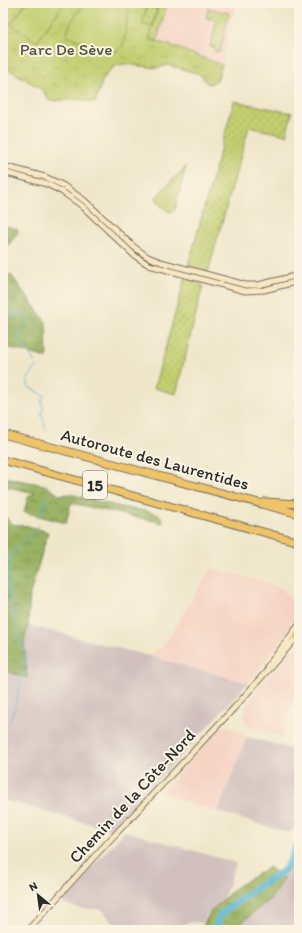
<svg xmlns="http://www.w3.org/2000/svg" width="302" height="933" viewBox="0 0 302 933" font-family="Itim,sans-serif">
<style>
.built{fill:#f5d3c2}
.industrial{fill:#d1c0bd}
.grass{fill:url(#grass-dots);stroke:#767c4d}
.forest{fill:url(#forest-crowns);stroke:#626e46}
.park{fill:url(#park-crowns);stroke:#767c4d}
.pitch{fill:#c2ce6f;stroke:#767c4d}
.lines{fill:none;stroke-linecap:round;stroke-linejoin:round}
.stream{stroke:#56b6d5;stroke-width:1}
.river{stroke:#56b6d5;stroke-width:7}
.secondary-casing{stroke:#706d63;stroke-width:7}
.highway-casing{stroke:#706d63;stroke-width:9}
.secondary{stroke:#f9e7c3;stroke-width:5}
.highway{stroke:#efc469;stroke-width:7}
.labels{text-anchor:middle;stroke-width:4;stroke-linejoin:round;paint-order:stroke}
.shield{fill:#fcf5e5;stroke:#6a6863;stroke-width:1}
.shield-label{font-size:16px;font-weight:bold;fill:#2b2b2b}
.park-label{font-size:17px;fill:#51543c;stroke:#fcf5e5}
.street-label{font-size:17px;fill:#2b2b2b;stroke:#fcf5e5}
</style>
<defs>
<pattern id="grass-dots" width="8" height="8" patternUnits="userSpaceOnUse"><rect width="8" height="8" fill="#c2ce6f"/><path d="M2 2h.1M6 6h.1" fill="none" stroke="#a7b160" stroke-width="1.8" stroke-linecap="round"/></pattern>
<pattern id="forest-crowns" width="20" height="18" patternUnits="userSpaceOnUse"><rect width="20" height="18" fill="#99b162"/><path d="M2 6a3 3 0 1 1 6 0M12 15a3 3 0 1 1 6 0" fill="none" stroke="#7d9051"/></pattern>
<pattern id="park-crowns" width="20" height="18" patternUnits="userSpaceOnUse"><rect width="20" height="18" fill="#c2ce6f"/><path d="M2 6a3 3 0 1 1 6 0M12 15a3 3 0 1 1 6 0" fill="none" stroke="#a7b160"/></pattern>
</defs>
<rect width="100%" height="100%" fill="#fcf5e5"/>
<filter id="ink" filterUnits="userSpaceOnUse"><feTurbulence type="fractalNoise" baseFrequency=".025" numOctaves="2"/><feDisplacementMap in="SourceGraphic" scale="8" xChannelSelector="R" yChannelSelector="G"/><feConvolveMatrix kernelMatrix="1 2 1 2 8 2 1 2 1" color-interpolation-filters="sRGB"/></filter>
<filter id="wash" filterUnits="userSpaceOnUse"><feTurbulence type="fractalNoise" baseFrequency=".012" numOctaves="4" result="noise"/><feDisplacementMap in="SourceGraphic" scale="16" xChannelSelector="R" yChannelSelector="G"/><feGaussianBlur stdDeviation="0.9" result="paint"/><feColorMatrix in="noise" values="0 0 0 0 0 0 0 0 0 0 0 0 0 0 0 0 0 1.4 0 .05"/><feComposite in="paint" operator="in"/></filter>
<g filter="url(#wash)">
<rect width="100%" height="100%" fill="#f0e7ca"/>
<path class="built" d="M159,3H236L222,64L149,39Z
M211,568L272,584L282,589L299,607V617L248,683L149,656L166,643Z
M299,645V693L295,692L283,737L253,727L247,723L244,718L247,704L262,684L287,656Z
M227,725L247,737L218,812L160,793L222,727Z"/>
<path class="industrial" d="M28,625L149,656L248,683L148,791L115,830L105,828L3,800V688L6,671L27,678L24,641Z
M247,737L299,751V825L289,833L218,812Z
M125,831L236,863L223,901L208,912L203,923L188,922L180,929L159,926L155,930H123L110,920L102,909H80L60,902Z
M299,855V930H233L257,911Z"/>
<path class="grass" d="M159,3H167L157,41L149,39Z
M208,8L229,13L220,52H215V48L210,46L217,20L206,18Z
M234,101L292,113L286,135L249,127L208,272L188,266Z
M186,166L175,209L173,212H169C164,208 158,205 156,197Z
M185,278L203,285L176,394L154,388Z"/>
<path class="forest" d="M3,225L17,229L18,232L9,244L6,246L3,245Z
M3,273L11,275L46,322L47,358L3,346Z
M3,477L45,485L59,495L70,494L121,507L146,511L160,515L163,523L71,503L66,523L24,512L28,497L35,493L3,486Z
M6,517L11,524L28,526L48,532L30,594L28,625L24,641L27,678L6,671L3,665V518Z
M269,867L284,878L272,897L233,930H201L210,912L236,887Z"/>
<path class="park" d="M11,3H159L149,39L169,45L222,65L217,80L210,84L207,83L200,74L168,65L156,68L125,64L118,65L111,69L103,79L95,103L80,99L49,101L43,90L3,66V14Z"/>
<path class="pitch" d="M26,3H64L37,42L11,24Z
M87,3H130L123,47L115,52L66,36C70,22 76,12 87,3Z
M147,6L157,9L152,27L142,24Z"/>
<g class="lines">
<path class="stream" d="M3,313L24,314L27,321L19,334L27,352L30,354L37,366L27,380L29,387L45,396C40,400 42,404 44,410L41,413L46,429
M41,516L47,497
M10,721L15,706L26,659L13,615L9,594L8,577L11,555L25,540L36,531L38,525
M3,754L6,749L7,740"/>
<path class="river" d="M214,930L222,913L255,889L285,870L292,857L296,847L299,842"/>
</g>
</g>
<g filter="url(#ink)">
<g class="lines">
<g class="secondary-casing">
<path id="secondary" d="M3,166L45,177L64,186L85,201L134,247L148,257L161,262L246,285H258L299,275
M3,172L47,184L61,191L81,205L135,256L149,265L245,291L264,290L299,281
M267,667L299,625
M28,930L93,858L234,708L298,636"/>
</g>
<g class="highway-casing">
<path id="highway" d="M3,434L299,514
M3,460L299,542
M265,502L299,504
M297,637H299"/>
</g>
<use href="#secondary" class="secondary"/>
<use href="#highway" class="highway"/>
</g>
</g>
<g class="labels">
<rect class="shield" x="83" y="471" width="24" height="28" rx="3"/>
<g class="shield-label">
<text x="95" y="491">15</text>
</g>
<g class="park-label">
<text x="66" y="55">Parc De Sève</text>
</g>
<g class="street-label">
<text transform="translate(155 459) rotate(15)" y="6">Autoroute des Laurentides</text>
<text transform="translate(132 796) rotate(-47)" y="6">Chemin de la Côte-Nord</text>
</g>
</g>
<rect width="302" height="933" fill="none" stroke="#fcf5e5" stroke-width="16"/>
<g transform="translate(38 895) rotate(331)" stroke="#fcf5e5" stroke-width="3" paint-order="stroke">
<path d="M0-3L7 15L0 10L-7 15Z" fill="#2b2b2b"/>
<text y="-6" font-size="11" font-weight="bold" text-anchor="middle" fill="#2b2b2b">N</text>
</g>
</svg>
